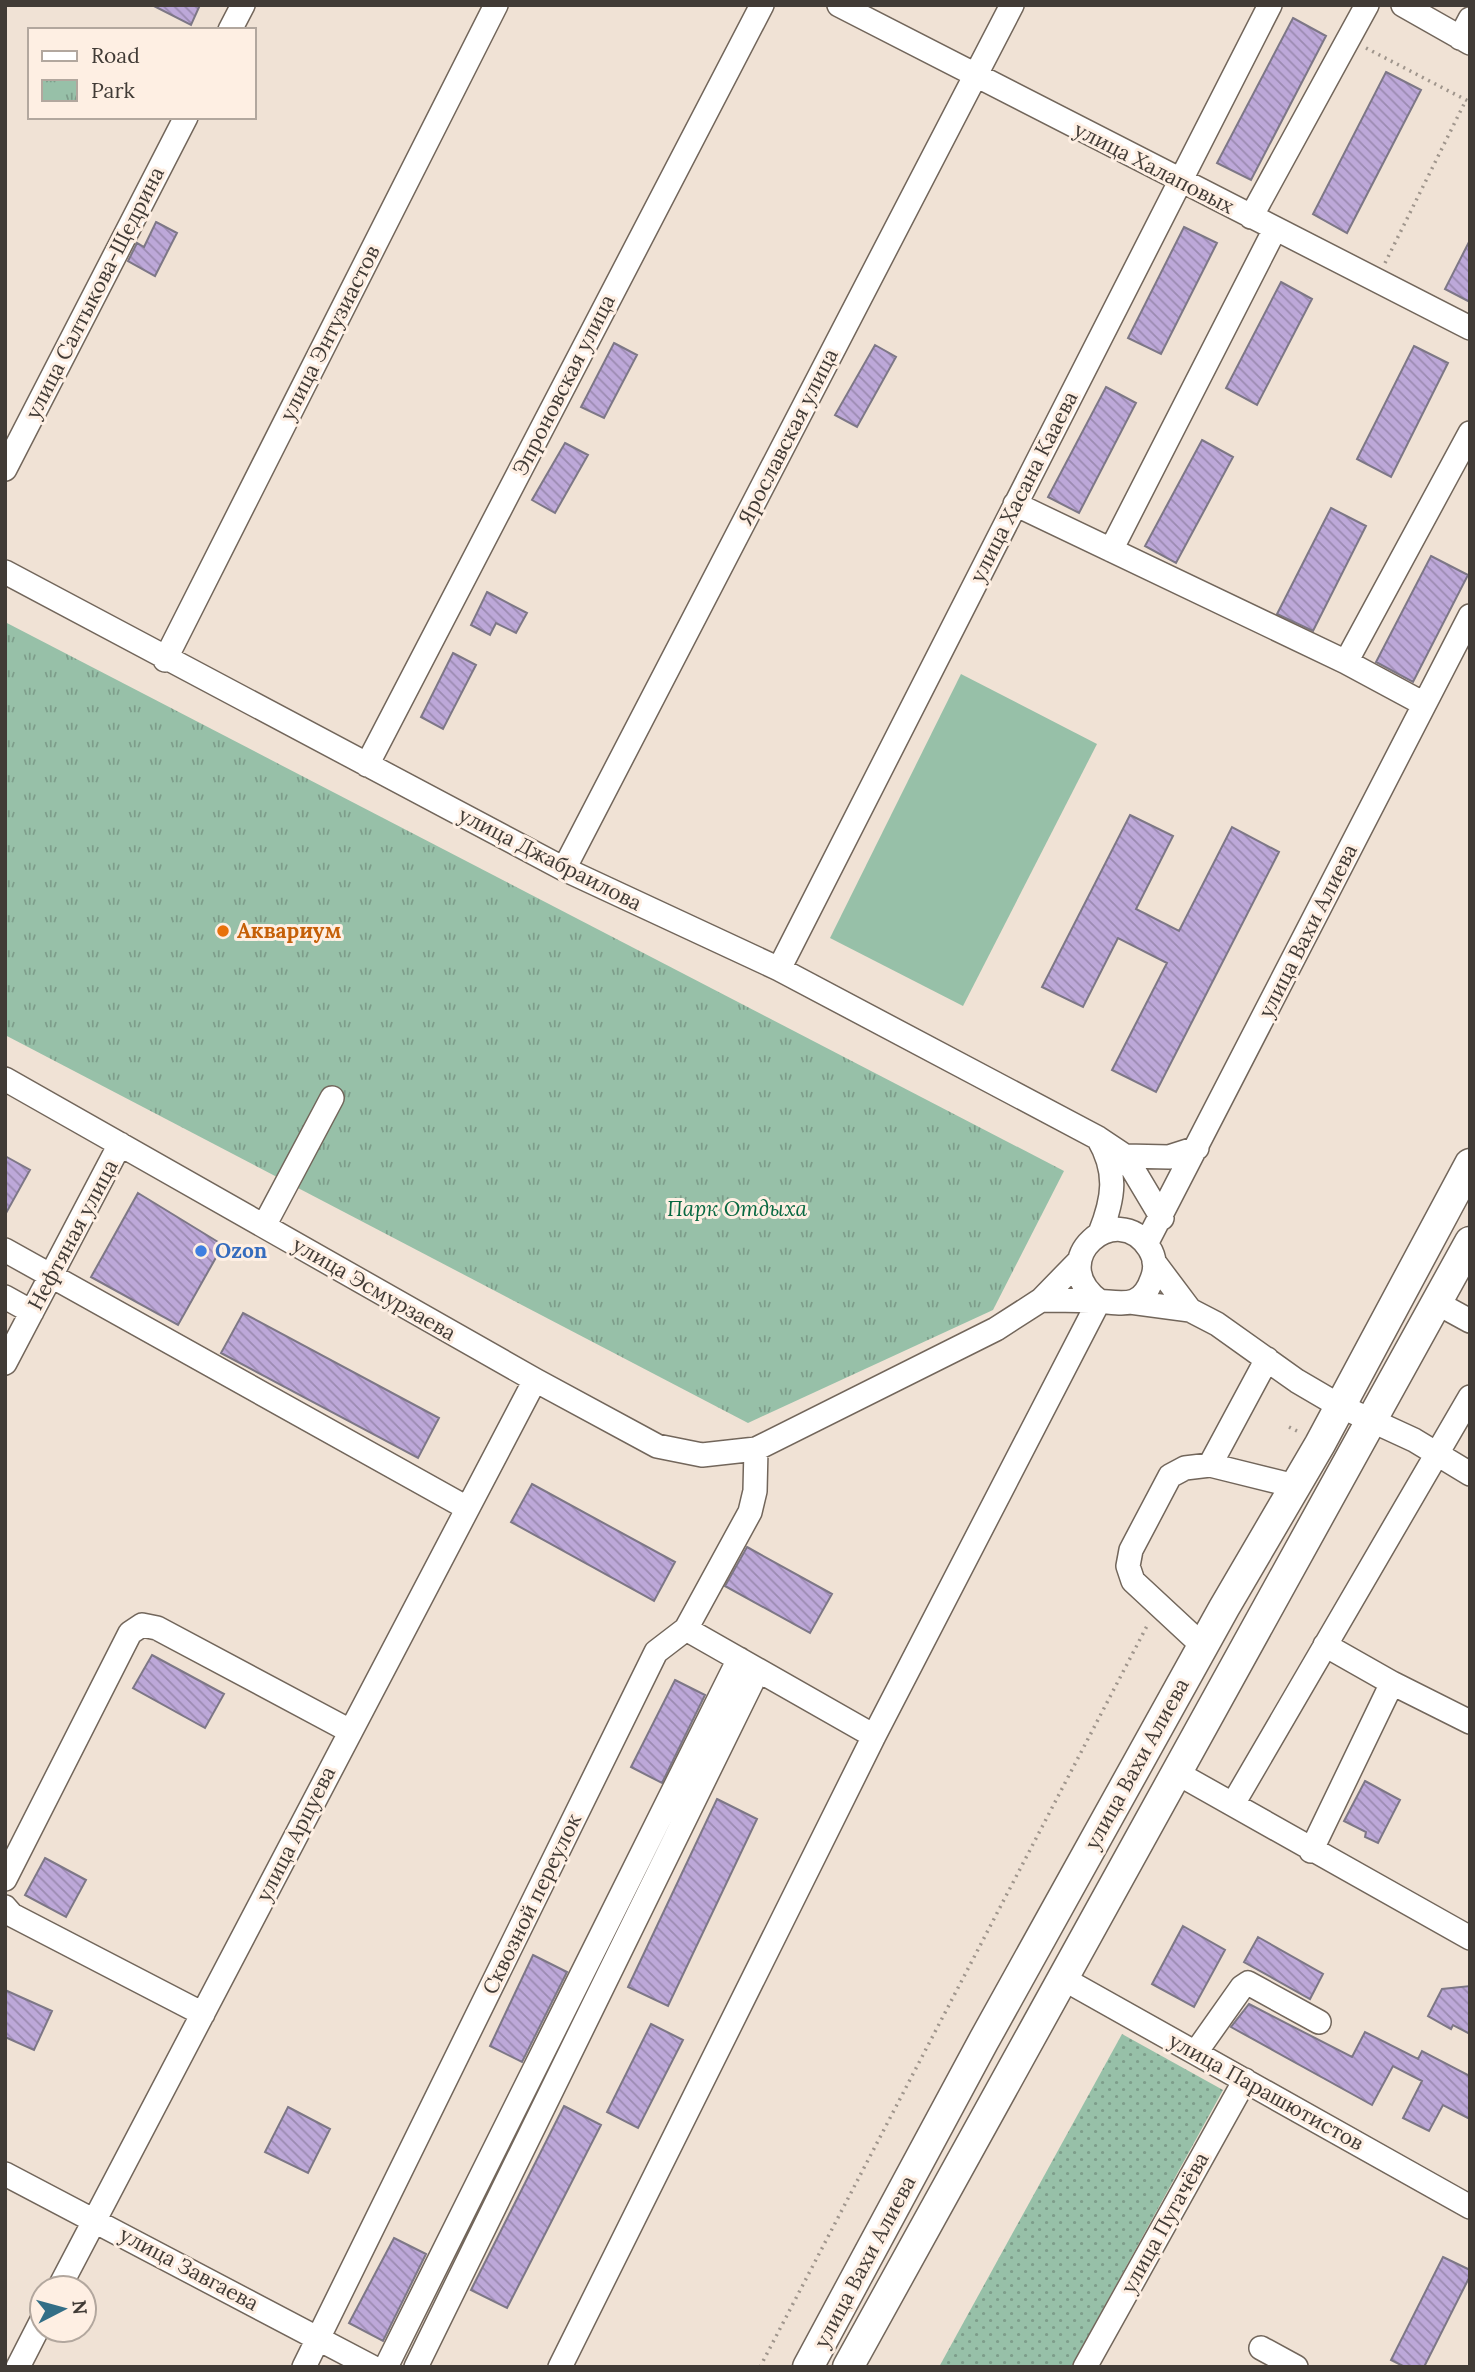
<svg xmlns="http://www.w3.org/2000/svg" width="1475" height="2372" viewBox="0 0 1475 2372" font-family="Lora,serif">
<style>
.grass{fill:url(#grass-dots)}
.park{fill:url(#park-tufts)}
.pitch{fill:#97c0a8}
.building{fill:url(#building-back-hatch);stroke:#7d7786;stroke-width:2}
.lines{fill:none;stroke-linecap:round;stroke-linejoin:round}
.minor-casing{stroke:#72665b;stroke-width:26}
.major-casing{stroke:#72665b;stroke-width:33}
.path{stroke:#9f958c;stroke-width:3.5;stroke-dasharray:2 5;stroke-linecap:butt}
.minor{stroke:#fff;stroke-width:23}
.major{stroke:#fff;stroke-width:30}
.food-dot{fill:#e8710a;stroke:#feefe3;stroke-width:2.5}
.shop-dot{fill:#3f7fe0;stroke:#feefe3;stroke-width:2.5}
.labels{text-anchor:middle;stroke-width:6;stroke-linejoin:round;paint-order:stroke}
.street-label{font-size:21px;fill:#413b36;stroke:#feefe3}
.food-label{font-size:21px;font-weight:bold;fill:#c56008;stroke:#feefe3;text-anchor:start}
.park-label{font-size:21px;font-style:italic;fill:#076841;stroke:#feefe3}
.shop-label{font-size:21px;font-weight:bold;fill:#366cbe;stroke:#feefe3;text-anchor:start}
</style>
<defs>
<pattern id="grass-dots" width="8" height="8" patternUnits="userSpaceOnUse" patternTransform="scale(1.75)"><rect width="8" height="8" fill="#97c0a8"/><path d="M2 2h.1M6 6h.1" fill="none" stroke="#7d9d8a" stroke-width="1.8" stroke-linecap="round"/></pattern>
<pattern id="park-tufts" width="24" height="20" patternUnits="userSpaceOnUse" patternTransform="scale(1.75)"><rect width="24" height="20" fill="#97c0a8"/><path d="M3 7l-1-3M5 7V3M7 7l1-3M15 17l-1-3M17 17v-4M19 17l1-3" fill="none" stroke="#7d9d8a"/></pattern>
<pattern id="building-back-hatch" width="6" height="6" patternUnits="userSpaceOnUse" patternTransform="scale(1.75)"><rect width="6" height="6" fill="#bda8d9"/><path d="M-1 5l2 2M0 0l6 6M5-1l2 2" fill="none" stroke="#9b8ab1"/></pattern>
</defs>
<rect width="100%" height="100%" fill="#f0e2d5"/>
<path class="grass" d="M1122,2034L1223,2090L1071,2367H939Z"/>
<path class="park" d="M5,622L1064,1171L993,1310L748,1423L5,1035Z"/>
<path class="pitch" d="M961,674L1097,744L963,1006L830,938Z"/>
<path class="building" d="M152,5H200L191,25Z
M1293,18L1326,36L1251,180L1217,163Z
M1386,72L1421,90L1347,233L1313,214Z
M156,222L177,233L155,276L128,261L137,243L144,247Z
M1184,227L1217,243L1161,354L1128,338Z
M1470,240V302L1445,289Z
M1281,282L1312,299L1257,405L1226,388Z
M614,343L637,355L604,418L581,407Z
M875,345L896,357L857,427L835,415Z
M1414,346L1448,363L1391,477L1357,459Z
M1106,387L1136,403L1079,513L1048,497Z
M1202,440L1233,457L1176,563L1145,546Z
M565,443L588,455L555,513L532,500Z
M1331,508L1366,526L1313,631L1277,614Z
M1431,556L1468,575L1413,682L1376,662Z
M487,592L527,613L516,633L496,623L490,635L471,625Z
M453,653L476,665L443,729L421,717Z
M1130,815L1173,836L1136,909L1179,931L1232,827L1279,852L1156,1092L1112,1070L1167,963L1118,938L1083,1007L1042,987Z
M5,1156L30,1170L5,1215Z
M138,1193L223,1245L178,1325L91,1277Z
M243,1313L439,1418L418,1458L221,1353Z
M532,1484L675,1562L654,1601L511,1522Z
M747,1547L832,1594L810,1633L725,1586Z
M152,1655L224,1694L205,1728L133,1688Z
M675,1680L705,1695L662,1783L631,1767Z
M1365,1781L1400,1800L1378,1843L1365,1837L1366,1832L1344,1821Z
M717,1799L757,1819L668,2006L628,1987Z
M45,1858L86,1880L66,1917L25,1895Z
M1183,1926L1225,1950L1194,2007L1152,1984Z
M1258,1937L1323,1974L1310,1999L1244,1962Z
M533,1955L567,1972L522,2062L490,2046Z
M1470,1986V2034L1453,2025L1451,2029L1428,2016L1442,1989Z
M5,1990L52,2011L34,2050L5,2037Z
M1249,2004L1352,2057L1365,2032L1418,2059L1422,2051L1470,2076V2119L1443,2105L1429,2131L1403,2118L1422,2081L1393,2066L1372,2105L1231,2027Z
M651,2024L683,2040L638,2128L607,2112Z
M564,2106L601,2125L507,2308L471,2290Z
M288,2107L330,2129L308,2173L265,2152Z
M394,2238L426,2254L383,2341L349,2323Z
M1443,2257L1470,2270V2276L1424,2367H1405L1391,2360Z"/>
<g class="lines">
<g class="minor-casing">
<path id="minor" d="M839,5L1470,328
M1403,5L1470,43
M230,30L243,5
M1460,38L1470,19
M1251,217L1367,5
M5,469L186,117
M1015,504L1346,662L1424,704
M1111,550L1275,229
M5,572L564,869L779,969L1098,1138L1125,1156L1162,1218
M165,660L496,5
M1346,662L1470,433
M367,765L762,5
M564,869L1012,5
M779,969L1270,5
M5,1079L535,1380L657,1446L702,1455L756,1449L996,1329L1041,1300L1079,1261
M1098,1138C1118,1172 1114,1198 1100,1233
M1125,1156L1169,1157L1197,1148
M264,1226L332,1098
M1146,1244L1470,616
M5,1250L467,1508
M1154,1262L1190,1310
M5,1297L32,1312
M1041,1300C1059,1300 1077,1300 1095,1301C1120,1302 1141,1311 1152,1279C1156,1269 1155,1257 1149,1248C1117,1198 1044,1260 1099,1301
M1130,1302L1190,1310L1217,1324L1297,1381L1338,1405L1414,1440L1470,1474
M1437,1303L1470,1321
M5,1363L120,1144
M1210,1465L1267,1359
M686,1629L874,1736
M1325,1645L1392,1683
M1203,1646L1133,1581L1128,1566L1131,1550L1170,1476L1185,1468L1210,1465L1295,1486
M1177,1773L1470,1938
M1233,1804L1470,1397
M1311,1851L1392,1683L1470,1722
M5,1879L130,1633L142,1625L157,1628L350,1731
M5,1907L12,1915L203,2014
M1062,1978L1470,2207
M1196,2052L1242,1987L1248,1983L1319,2022
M5,2174L372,2367
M59,2288L535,1380
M1261,2348L1296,2367
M18,2367L42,2320
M304,2367L656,1652L686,1629L750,1512L755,1491L756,1449
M386,2367L739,1659
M416,2367L758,1670
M560,2367L874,1736L1099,1301
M1085,2367L1245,2080"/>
</g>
<g class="major-casing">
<path id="major" d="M808,2367L983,2042L1224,1608L1320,1444L1470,1164
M848,2367C1054,1991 1264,1618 1470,1242"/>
</g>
<path class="path" d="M1366,48L1470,102
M1385,263L1466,100
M1289,1427L1297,1431
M760,2367L1148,1624"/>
<use href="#minor" class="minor"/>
<use href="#major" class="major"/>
</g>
<circle class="food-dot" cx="223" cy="931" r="7"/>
<circle class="shop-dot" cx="201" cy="1251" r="7"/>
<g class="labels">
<g class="street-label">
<text transform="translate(1154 168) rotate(27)" y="7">улица Халаповых</text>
<text transform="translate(95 293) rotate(-63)" y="7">улица Салтыкова-Щедрина</text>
<text transform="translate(330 333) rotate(-63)" y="7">улица Энтузиастов</text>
<text transform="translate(564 385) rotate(-63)" y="7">Эпроновская улица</text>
<text transform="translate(788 437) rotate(-63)" y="7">Ярославская улица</text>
<text transform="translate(1024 487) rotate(-63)" y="7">улица Хасана Кааева</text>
<text transform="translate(550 859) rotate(27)" y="7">улица Джабраилова</text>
<text transform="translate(1308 931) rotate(-63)" y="7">улица Вахи Алиева</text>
<text transform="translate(73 1235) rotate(-62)" y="7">Нефтяная улица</text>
<text transform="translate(374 1289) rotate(30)" y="7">улица Эсмурзаева</text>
<text transform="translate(1137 1764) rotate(-61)" y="7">улица Вахи Алиева</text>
<text transform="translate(296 1834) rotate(-63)" y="7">улица Арцуева</text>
<text transform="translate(532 1904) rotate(-64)" y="7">Сквозной переулок</text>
<text transform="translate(1266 2092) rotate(29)" y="7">улица Парашютистов</text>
<text transform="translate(1165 2223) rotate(-61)" y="7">улица Пугачёва</text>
<text transform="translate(865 2262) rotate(-62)" y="7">улица Вахи Алиева</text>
<text transform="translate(189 2269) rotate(28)" y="7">улица Завгаева</text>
</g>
<g class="food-label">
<text x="237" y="938">Аквариум</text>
</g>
<g class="park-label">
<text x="737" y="1216">Парк Отдыха</text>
</g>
<g class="shop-label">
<text x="215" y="1258">Ozon</text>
</g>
</g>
<rect width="1475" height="2372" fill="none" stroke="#413b36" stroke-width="14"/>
<rect x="28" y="28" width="228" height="91" fill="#feefe3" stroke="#b2a79e" stroke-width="2"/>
<rect x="42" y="51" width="35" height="10" fill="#ffffff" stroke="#b2a79e" stroke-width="2"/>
<text x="91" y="63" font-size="21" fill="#413b36">Road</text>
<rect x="42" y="80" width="35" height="21" fill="url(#park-tufts)" stroke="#b2a79e" stroke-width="2"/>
<text x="91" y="98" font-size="21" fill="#413b36">Park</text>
<g transform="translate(63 2309) rotate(84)"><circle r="33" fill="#feefe3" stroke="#b2a79e" stroke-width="2"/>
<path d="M0-5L12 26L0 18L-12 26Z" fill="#336e86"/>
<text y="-10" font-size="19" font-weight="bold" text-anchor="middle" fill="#413b36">N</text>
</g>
</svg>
